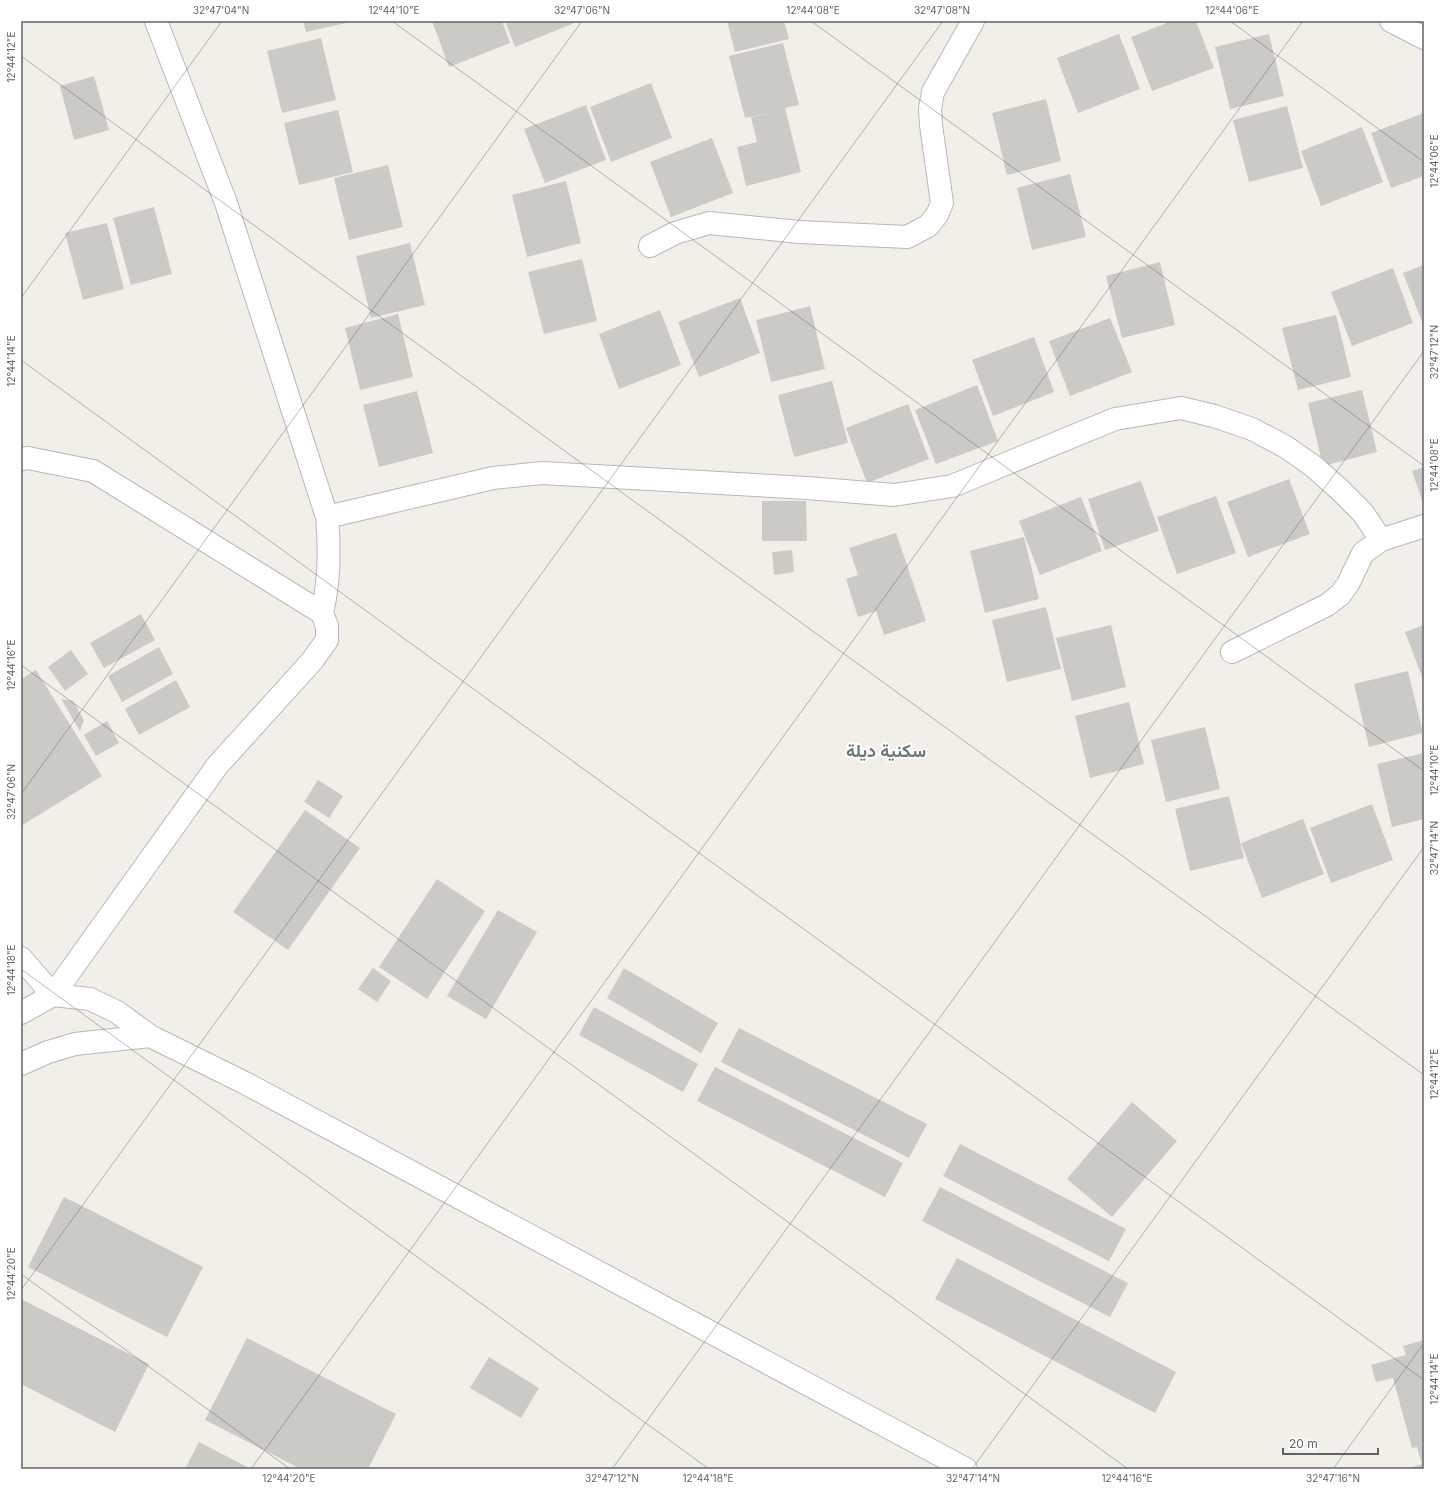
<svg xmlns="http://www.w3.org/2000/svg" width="1445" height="1490" viewBox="0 0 1445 1490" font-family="Inter,Vazirmatn,sans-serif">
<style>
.building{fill:#cccac5}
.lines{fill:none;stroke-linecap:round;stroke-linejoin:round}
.minor-casing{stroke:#b5b8bc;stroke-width:24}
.tertiary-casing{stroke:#b5b8bc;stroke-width:24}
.minor{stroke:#fff;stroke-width:22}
.tertiary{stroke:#fff;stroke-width:22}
.ticks{fill:none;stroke:#5f6368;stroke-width:1;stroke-opacity:0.45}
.labels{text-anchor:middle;stroke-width:4;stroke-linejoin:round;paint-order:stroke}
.district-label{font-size:18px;font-weight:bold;fill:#70757a;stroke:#fff}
.neatline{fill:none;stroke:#5f6368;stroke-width:1.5}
.ticks-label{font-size:10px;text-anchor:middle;fill:#5f6368}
</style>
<rect width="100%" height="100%" fill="#f1efe8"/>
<path class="building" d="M303,21H350V22L306,32Z
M432,21H502L510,43L449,67Z
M505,21H576L577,22L515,47Z
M727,21H784L789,39L735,52Z
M1172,21H1196L1214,68L1152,91L1131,37Z
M1119,34L1140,89L1078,113L1057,58Z
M1269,34L1284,96L1230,109L1215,47Z
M321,38L336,100L282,113L267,51Z
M783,43L799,105L785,108L801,172L746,186L737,147L757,142L751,117L768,113L745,118L729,56Z
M94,76L109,130L74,140L60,86Z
M651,83L672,138L611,162L590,107Z
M1046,99L1061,161L1007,175L992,113Z
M586,105L606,160L545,183L524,129Z
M1287,106L1303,168L1249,182L1233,120Z
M338,110L353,172L299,185L284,123Z
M1424,113V176L1391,188L1371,133Z
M1362,127L1383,182L1321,206L1301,151Z
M712,138L733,193L671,217L650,162Z
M388,165L403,227L349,240L334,178Z
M1070,174L1086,237L1032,250L1017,188Z
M566,181L581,243L527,257L512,195Z
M154,207L172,274L131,285L113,218Z
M107,223L124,289L83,300L65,233Z
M410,243L425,305L371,318L356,256Z
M582,259L597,321L544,334L528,272Z
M1160,262L1175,325L1122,338L1106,276Z
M1424,265V327L1403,273Z
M1393,268L1413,323L1352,346L1331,292Z
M740,298L760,353L699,377L678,322Z
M810,306L825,369L771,382L756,320Z
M660,310L681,365L619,389L599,334Z
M398,314L413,377L360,390L345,328Z
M1336,315L1351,377L1298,390L1282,328Z
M1110,318L1132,372L1070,396L1049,341Z
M1034,337L1054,392L993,416L972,360Z
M832,381L848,443L794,457L778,395Z
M977,385L998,441L936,464L915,410Z
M1362,390L1377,452L1323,466L1308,403Z
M417,391L433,453L379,467L363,405Z
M908,404L929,459L867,483L846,428Z
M1424,467V506L1412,471Z
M1289,479L1310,534L1248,557L1227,502Z
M1141,481L1159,531L1105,550L1088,499Z
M1216,496L1236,553L1177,574L1157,517Z
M1081,497L1102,551L1040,575L1019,521Z
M762,501H806L807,541H762Z
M896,533L926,621L884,635L876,611L858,617L846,579L858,575L849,548Z
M1024,537L1039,599L985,613L970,551Z
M792,550L794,572L774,575L772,552Z
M1046,607L1061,669L1007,682L992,620Z
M141,614L155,640L104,668L90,643Z
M1111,625L1126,687L1072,701L1056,638Z
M1424,625V682L1405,632Z
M159,647L173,674L122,702L108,676Z
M71,650L88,674L65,691L48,667Z
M36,670L102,776L21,826V679Z
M1408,671L1423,733L1369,747L1354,684Z
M176,680L190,707L139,735L125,709Z
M61,699L73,701L84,720L80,731Z
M1129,702L1144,764L1090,778L1075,716Z
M107,721L119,743L96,756L84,735Z
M1205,727L1220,789L1166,802L1151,740Z
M1424,753V819L1392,827L1377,764Z
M318,780L343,796L329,818L304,802Z
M1229,796L1244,858L1190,871L1175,809Z
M1372,804L1393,860L1331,883L1310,828Z
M305,810L360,848L288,950L233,912Z
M1303,819L1324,874L1262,898L1241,843Z
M437,879L485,911L427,999L379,967Z
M498,910L537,932L486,1019L447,996Z
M373,968L391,981L377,1002L358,989Z
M624,968L718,1023L701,1053L607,998Z
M594,1007L698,1064L683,1092L579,1035Z
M739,1028L927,1124L909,1158L721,1062Z
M715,1067L903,1163L885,1197L697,1101Z
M1132,1102L1177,1141L1112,1217L1067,1179Z
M960,1144L1126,1229L1109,1261L943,1176Z
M940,1187L1128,1283L1110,1317L922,1221Z
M64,1197L203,1267L167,1337L28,1267Z
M957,1258L1176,1372L1155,1413L935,1299Z
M21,1299L149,1364L115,1432L21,1384Z
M247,1338L396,1414L368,1469H301L205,1420Z
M1424,1340V1469H1407L1422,1464L1417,1447L1412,1448L1393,1378L1376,1382L1371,1365L1406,1355L1403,1346Z
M489,1357L539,1388L521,1418L470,1388Z
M199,1442L251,1469H185Z"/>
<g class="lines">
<g class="minor-casing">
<path id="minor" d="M156,21L226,203L327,517C330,550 330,580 322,613
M650,246L675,233L709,223L799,232L907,237L928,226L937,215L942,203L931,125L930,109L933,92L973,21
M21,459L28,458L93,471L322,613L327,626V640L312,661L217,766L53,995L21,958
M327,517L493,478L542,473L807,488L894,495L952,486L1115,419L1181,408L1214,416L1252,429L1286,447L1313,466L1340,490L1363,513L1381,540
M1232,652L1327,605L1340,595L1348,584L1363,553L1381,540L1424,526"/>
</g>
<g class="tertiary-casing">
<path id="tertiary" d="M1391,21L1424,38
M21,1013L53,995L90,999L117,1012L150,1036L245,1083L966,1469
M21,1064L48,1052L75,1044L150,1036"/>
</g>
<use href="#minor" class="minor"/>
<use href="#tertiary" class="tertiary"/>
</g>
<path class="ticks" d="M392,21L1424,771M811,21L1424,466M1230,21L1424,162M21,56L1424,1075M21,298L222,21M21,360L1424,1380M21,665L1128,1469M21,794L582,21M21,969L709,1469M21,1274L290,1469M21,1290L943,21M251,1469L1303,21M612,1469L1424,351M972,1469L1424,847M1333,1469L1424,1343"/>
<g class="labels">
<g class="district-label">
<text x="886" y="757">سكنية ديلة</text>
</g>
</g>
<rect width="1445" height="1490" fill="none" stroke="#ffffff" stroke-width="44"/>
<path d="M1283 1448v6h95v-6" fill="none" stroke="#5f6368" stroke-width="2"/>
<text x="1289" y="1448" font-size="12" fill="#5f6368" stroke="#ffffff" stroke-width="3" paint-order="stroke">20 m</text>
<rect x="22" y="22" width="1401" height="1446" class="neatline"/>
<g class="ticks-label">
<text x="221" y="14">32°47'04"N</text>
<text x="394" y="14">12°44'10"E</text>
<text x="582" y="14">32°47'06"N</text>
<text x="813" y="14">12°44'08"E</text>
<text x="942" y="14">32°47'08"N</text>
<text x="1232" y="14">12°44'06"E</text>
<text transform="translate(11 57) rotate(-90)" y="4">12°44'12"E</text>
<text transform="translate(1434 161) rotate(-90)" y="4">12°44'06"E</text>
<text transform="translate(1434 352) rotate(-90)" y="4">32°47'12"N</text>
<text transform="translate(11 361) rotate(-90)" y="4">12°44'14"E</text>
<text transform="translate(1434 465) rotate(-90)" y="4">12°44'08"E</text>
<text transform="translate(11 665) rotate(-90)" y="4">12°44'16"E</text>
<text transform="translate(1434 770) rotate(-90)" y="4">12°44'10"E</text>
<text transform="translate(11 792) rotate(-90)" y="4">32°47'06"N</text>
<text transform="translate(1434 848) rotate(-90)" y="4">32°47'14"N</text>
<text transform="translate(11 970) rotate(-90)" y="4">12°44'18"E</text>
<text transform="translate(1434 1074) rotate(-90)" y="4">12°44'12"E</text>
<text transform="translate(11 1274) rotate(-90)" y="4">12°44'20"E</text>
<text transform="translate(1434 1379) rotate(-90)" y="4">12°44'14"E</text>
<text x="289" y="1482">12°44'20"E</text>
<text x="612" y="1482">32°47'12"N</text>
<text x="708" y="1482">12°44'18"E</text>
<text x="973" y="1482">32°47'14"N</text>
<text x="1127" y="1482">12°44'16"E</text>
<text x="1333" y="1482">32°47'16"N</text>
</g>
</svg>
